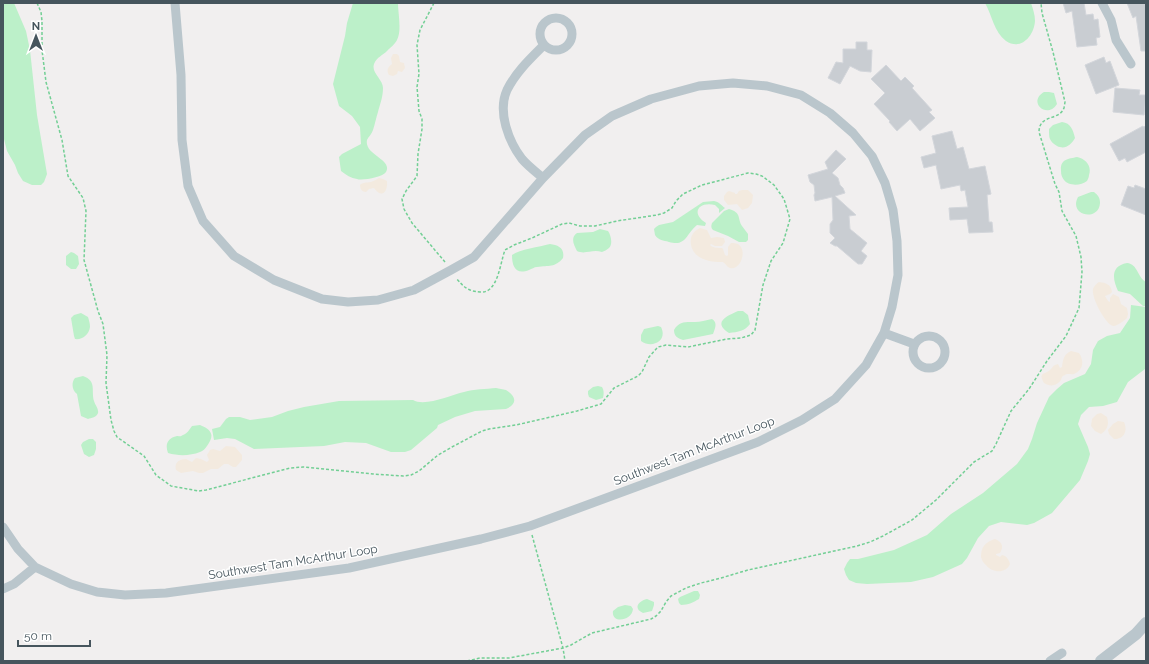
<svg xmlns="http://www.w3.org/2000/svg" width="1149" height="664" viewBox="0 0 1149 664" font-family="Raleway,sans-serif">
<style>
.green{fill:#bcf0c9}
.sand{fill:#f3eadf}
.building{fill:#c9cdd2;stroke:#d3d6db}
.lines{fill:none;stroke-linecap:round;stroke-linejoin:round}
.path{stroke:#73cf95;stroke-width:1.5;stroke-dasharray:3 2;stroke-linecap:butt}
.minor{stroke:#bac6cc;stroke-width:9}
.tertiary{stroke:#bac6cc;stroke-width:12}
.labels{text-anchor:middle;stroke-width:3;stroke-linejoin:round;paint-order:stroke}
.street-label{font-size:12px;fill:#46555d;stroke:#fff}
</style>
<rect width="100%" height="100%" fill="#f1efef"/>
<path class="green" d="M3,3H14L26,31L30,50L37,115L47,174L44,182L41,185H32L23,181L18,173L15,165L7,151L3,135Z
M353,3H398C398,13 402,31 397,40C395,44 390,48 387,51C383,55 377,57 374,64C371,73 383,79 383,88C383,97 380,104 378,112C376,118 375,124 373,130C372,134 368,137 367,140C364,155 393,159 386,172C383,177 362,181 357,179C351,178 346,175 341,171L339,157L342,154L361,144L360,127L352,116L339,106L333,84L345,36L347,23Z
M985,3H1031C1033,9 1035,15 1035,21C1034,36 1021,51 1006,41C994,32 992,15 985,3Z
M1044,92H1049L1054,93L1057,104C1047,120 1027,102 1044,92Z
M1062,122C1071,123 1073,130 1075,138C1071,145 1065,150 1057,146C1054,144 1051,142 1050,139C1049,137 1049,132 1049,129L1053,125Z
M1077,157C1086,159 1092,166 1089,175C1089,177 1088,179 1087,181C1081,186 1068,186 1064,180C1062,177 1061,175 1061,171C1060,159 1068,159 1077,157Z
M1091,192H1094C1098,195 1100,198 1100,203C1099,222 1068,216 1078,197Z
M714,201C719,202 721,205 725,208L719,213V209L715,205C699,201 690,213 706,223L705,226L697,225C686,234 686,247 669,242C663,240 659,241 655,235L654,229L656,227L659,225L673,222L703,202Z
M729,209C742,213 737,218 742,226C744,229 746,231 748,234V240L746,242H739L728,236L713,230C711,228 711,226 712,223L724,211Z
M600,229L608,231C611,235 613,244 609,248C607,250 604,251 602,252C592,249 585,255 577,251C574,245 570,238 577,233L593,232Z
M550,244C558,245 565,248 563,258C555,268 549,265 537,267C534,267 532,269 529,270C516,275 512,267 512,255C520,249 539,247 550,244Z
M71,252L74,253L78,256L79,264L76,269H71L66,265V256Z
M1127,263C1138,264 1137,277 1146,282V306H1143L1130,294L1118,291C1112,278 1111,266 1127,263Z
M1131,305L1146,307V365L1145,369L1128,382L1117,402L1103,406L1089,407L1081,415L1078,424L1088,447L1090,454L1088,461L1080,480L1052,513L1034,523L1027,525L1001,522L989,526L978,538L967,558L962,564L933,577L911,582L867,584L856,583L849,580L846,575L844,569L847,563L850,559H858L894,550L927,535L951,514L983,493L1017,464L1028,449L1032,439L1037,423L1049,397L1057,389L1064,383L1085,374L1091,364L1093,350L1098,341L1107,336L1120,333L1130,318Z
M738,311H743L748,315L750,324C745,331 738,332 729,333C712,322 727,316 738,311Z
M81,313L88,317C89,320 90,324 90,327C89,335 82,340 75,339L74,336L71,318L74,315Z
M712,319C718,323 715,328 713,334L683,340C677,338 674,336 674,330C679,321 686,322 695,322C700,322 706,320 712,319Z
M658,326L661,327C668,341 652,349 641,341V335L644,329Z
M83,376C97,381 91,390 94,401C95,405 99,409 98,413C97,417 91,418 88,419L81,416L77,394C72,390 71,383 75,378Z
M598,386L602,387C604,390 604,394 603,398L596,400L589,397L588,394V391L593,387Z
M496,388C499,389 503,389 506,390C516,396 518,404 506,409L475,411L455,417L438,425L437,428L411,450L405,452H391L366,443L345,442L324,446L254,449L235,439L227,438L214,440L212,429L220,427L226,419L229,417H240L250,420L272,417L288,411L304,407L339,401L413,400C425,407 451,395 464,392C474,389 486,389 496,388Z
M200,425C212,430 215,435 207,446C205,449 203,451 200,452C190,456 178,456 168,453C165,445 167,438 177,436C180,436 180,437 183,435C188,433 189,430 192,426Z
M89,439H93L96,442V449L94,455L89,457L84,454L81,445L83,442Z
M694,591H698L700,595L699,599C694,602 688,605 681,605L679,603L678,599L680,597Z
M647,599L654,602V605L652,611L643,613C633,609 638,601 647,599Z
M625,605L631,606L633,609C632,621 611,624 613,611L618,607Z"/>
<path class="sand" d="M393,54H397L399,56L400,62L404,63L405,68L402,72L398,71L397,74L393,76L389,75C386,70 388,67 392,64L391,58Z
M379,178L383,179L387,181C388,192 382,199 374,188L369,189L366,192C362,192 360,189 360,185C363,182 366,183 371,182C373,181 376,180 379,178Z
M742,190H748L753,195L752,203L748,208L742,210L737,204L728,205L724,200V196L727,192L729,191L735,193V194H737L739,191Z
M700,228L707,230L711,238L717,237L724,238L725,242L722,246H715L711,244L710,245C713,248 718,248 722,248L723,249L725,255L727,256L728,255V247L731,243C750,241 743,271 730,268C727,267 726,264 723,262C716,262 709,262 701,258C689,252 686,234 700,228Z
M1099,282C1106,283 1111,284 1112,292L1110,294L1105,296L1108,301L1110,302V298L1113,294L1119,297L1121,304L1127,308L1128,314L1127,318C1125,320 1117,326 1114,326C1106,326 1091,297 1093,289C1094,286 1096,284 1099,282Z
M1071,351L1079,353C1084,360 1084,370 1074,374C1071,375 1067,373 1065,375C1062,376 1062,377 1061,380C1057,386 1050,387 1044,383C1038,372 1044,375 1050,370C1053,367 1053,365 1058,364L1060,368L1062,367C1063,359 1064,354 1071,351Z
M1101,413L1107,417C1109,424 1108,429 1101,434L1095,431L1091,426L1092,419L1097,414Z
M1118,421L1124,422C1128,431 1124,439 1114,439L1109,434L1108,430L1113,424Z
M226,446L235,447L242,455V460L236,467H233L228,464H224L218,469H211L203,473H199L193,471L181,473L176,470C174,463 179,459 186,459L192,462L196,458L201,459L207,462L209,460L207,455L210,450L213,449L220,451Z
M995,539C1002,542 1004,546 1000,553L996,554V555L1000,557L1002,555C1007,556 1009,560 1010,564C1006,574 992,573 986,565C983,563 982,560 981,557C981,547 985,542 995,539Z"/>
<path class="building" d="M1063,3H1084L1086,15L1093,14L1094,20L1098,19L1100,37L1096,38L1097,45L1077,47L1072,11L1066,13Z
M1127,3H1146V51H1141L1136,16L1133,18Z
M856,42H867V50H872L871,72L860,71L850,66L840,84L828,78L836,62L843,63V49H856Z
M1104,57L1106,63L1110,61L1119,85L1096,94L1085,65Z
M886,65L901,81L905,77L914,86L912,88L932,110L929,112L935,118L920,131L910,119L897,131L889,122L890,121L874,104L885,93L871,79Z
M1115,88L1140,90L1139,95H1146L1144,115L1113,112Z
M1143,126V127L1146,126V152L1127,162L1125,158L1119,161L1110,144Z
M952,131L957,149L963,147L969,169L985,166L991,194L987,195L989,222H992L993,232L969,233L967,219L950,220L949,208L968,207L965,190L961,191L960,185L941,189L936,165L924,168L921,157L936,153L932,136Z
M836,150L846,159L832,173L838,178L840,185L843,188L845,193L835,196L856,215L849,216L850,229L867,243L861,251L867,256L862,264H858L837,246H835L830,243L835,238L830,233V224L833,220L832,197L815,201L814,195L815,193L814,185L810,182L808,175L828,169L825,162Z
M1135,185L1146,189V215L1121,205L1128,186L1134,188Z"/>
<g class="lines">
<path class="path" d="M37,3L41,12L42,21V50L46,82L62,140L68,176L83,198L86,211L84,260L98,311L103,324L107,355L106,383L111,420L114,431L117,437L144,456L156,475L171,486L199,491L206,490L290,468L303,467L373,474L403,476L411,475L419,471L438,455L452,447L482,431L489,429L516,425L577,411L601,404L614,388L638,376L642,372L649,357L658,347L666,345L688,347L727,339L741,338L751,335L755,330L763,285L771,261L783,243L790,219L784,199L774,185L762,176L756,174L748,173L702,185L683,194L676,201L672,208L664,213L657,215L617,221L595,226H580L569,223L562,224L532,238L514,245L505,250C500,263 498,294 480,292C467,291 464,287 456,278
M434,3L420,30L417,45L419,74L417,87L419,111L422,119V129L418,154L417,176L406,191L402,199L404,209L412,223L445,262
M532,535L563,648L565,661
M467,661L480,658H509L563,648L571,645L592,633L651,619L656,616L661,611L666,602L671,596L686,588L701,583L721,578L748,570L857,546L870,542L883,536L912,520L936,500L974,462L992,451L996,444L1011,411L1029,389L1047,361L1066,336L1079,308L1082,272L1081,257L1076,236L1062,211L1059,192L1055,184L1039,132C1039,114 1059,121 1064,108C1064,108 1065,102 1065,102L1053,52L1042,13L1041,3"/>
<path class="minor" d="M1102,3L1111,20L1116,40L1131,64
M540 34a16 16 0 1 1 32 0a16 16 0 1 1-32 0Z
M543,178C536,172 528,166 522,159C509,142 497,112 507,90C516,72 530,59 544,45
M884,333L914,344
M913 352a16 16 0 1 1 32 0a16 16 0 1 1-32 0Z
M3,527L18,549L35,567L71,584L97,592L125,595L166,593L349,568L481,539L530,526L758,442L802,420L835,399L866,365L884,333L892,307L898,275L897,241L893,210L885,183L872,156L853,133L830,113L801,95L767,86L733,83L699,86L651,99L612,116L585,135L543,178L474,257L451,270L414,290L378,300L348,302L322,299L274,280L234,256L203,221L188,186L182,140L181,75L175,3
M3,589L14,584L35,567
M1050,661L1062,653"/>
<path class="tertiary" d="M1101,661L1136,634L1146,623"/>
</g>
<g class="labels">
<g class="street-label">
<text transform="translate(694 451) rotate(-21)" y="4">Southwest Tam McArthur Loop</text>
<text transform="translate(293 562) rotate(-9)" y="4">Southwest Tam McArthur Loop</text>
</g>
</g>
<rect width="1149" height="664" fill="none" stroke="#46555d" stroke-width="8"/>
<g transform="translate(36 36)" stroke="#ffffff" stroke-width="3" paint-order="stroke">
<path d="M0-3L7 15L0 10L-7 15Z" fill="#46555d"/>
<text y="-6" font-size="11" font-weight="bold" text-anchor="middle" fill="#46555d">N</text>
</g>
<path d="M18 640v6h72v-6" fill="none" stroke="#46555d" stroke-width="2"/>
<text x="24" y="640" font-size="12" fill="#46555d" stroke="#ffffff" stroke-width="3" paint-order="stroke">50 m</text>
</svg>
